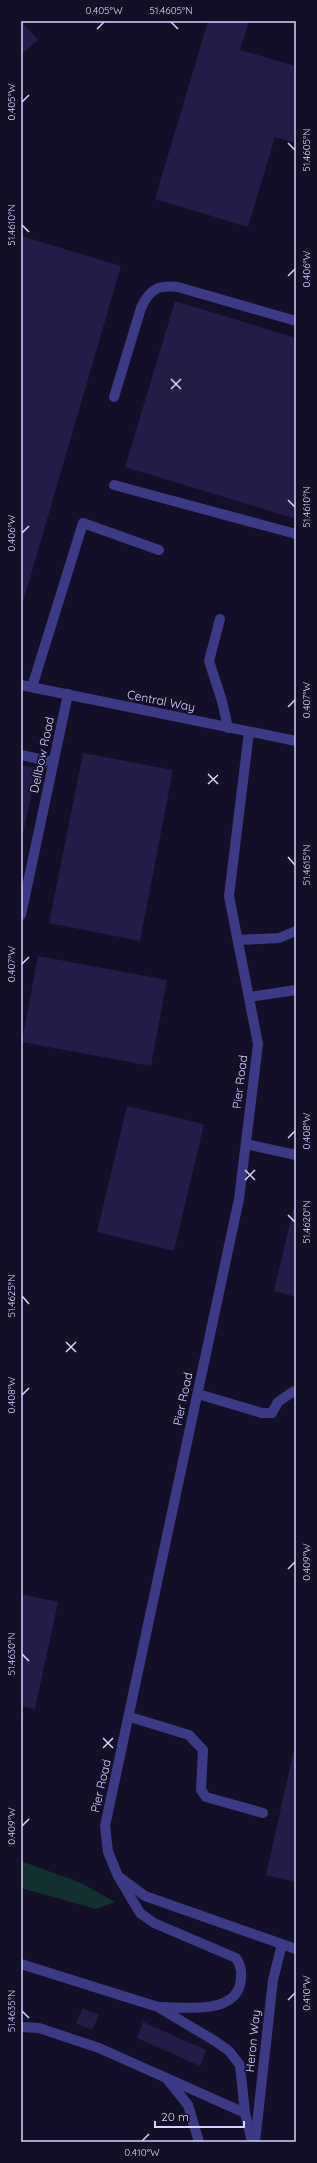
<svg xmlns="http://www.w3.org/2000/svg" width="317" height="2163" viewBox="0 0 317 2163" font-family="Quicksand,sans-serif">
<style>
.green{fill:#12302f}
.building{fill:#241b47}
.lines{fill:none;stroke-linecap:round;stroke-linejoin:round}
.lane{stroke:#3d3a85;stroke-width:10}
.street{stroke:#3d3a85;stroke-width:10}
.ticks{fill:none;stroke:#d9d4ff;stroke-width:1.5}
.labels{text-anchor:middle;stroke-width:3.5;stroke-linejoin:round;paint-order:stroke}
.street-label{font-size:12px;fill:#d9d4ff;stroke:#130f26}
.neatline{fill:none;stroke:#d9d4ff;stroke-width:1.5}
.ticks-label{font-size:10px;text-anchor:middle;fill:#d9d4ff}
</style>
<rect width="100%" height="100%" fill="#130f26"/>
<path class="green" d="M21,1861L81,1883L115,1902L96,1909L21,1888Z"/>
<path class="building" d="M21,21L38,40L21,55Z
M208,21H249L240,50L296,66V143L275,137L248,227L155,199Z
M21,236L121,266L23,602H21Z
M175,301L296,338V519L125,467Z
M83,753L173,770L140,941L49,923Z
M21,765L37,768L22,839H21Z
M38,956L167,980L151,1066L22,1042Z
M127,1106L204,1124L174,1251L97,1232Z
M295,1201H296V1297L274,1291Z
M21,1594L58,1602L35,1709L21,1706Z
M21,1715L24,1716L22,1725H21Z
M295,1745H296V1882L266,1875Z
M83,2008L99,2015L92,2030L76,2023Z
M143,2022L206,2050L200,2066L137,2038Z"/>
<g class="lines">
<path class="lane" d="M114,397L141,308C150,289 157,285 178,287L296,321
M114,485L296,534
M220,619L209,661L222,701L228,728
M32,687L83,523L159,550
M21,755L53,762
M21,915L68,694
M238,940L279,938L296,931
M249,997L296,990
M246,1144L296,1155
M198,1394L262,1413H272L278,1402L294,1391L296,1392
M130,1717L189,1735L203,1750L201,1790L206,1797L263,1813
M118,1876L140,1913L154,1923L236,1958C242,1967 242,1974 240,1985C232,2015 182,2007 159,2007
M21,1964L158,2007L215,2041L229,2051L240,2065L245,2113L252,2142
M21,2027L39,2028L99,2048L245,2113
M167,2079L188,2105L199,2142"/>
<path class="street" d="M21,685L296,741
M249,732L229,896L258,1044L239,1199L105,1826L108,1852L118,1876L145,1896L296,1949
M255,2142L273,1980L282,1944"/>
</g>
<path class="ticks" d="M171,22L178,29M97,29L104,22M22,102L29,95M288,143L295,150M22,225L29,232M288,276L295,269M171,379L181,389M171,389L181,379M288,500L295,507M22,533L29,526M288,707L295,700M208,774L218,784M208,784L218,775M288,857L295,865M22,964L29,957M288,1138L295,1131M245,1170L255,1180M245,1180L255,1170M288,1215L295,1222M22,1296L29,1304M66,1342L76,1352M66,1352L76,1342M22,1395L29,1388M288,1569L295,1562M22,1654L29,1661M103,1738L113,1748M103,1748L113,1738M22,1826L29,1819M288,2000L295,1993M22,2011L29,2018M142,2141L149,2134"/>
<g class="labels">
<g class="street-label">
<text transform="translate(161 701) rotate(11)" y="4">Central Way</text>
<text transform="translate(42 755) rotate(-78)" y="4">Dellbow Road</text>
<text transform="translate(240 1082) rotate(-83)" y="4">Pier Road</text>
<text transform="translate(183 1399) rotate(-78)" y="4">Pier Road</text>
<text transform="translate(101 1786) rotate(-77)" y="4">Pier Road</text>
<text transform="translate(253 2041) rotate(-84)" y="4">Heron Way</text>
</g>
</g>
<rect width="317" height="2163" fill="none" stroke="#130f26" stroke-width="44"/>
<path d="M155 2121v6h89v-6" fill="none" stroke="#d9d4ff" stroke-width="2"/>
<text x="161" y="2121" font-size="12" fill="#d9d4ff" stroke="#130f26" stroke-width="3" paint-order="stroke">20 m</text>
<rect x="22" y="22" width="273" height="2119" class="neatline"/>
<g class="ticks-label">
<text x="104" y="14">0.405°W</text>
<text x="171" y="14">51.4605°N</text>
<text transform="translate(11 102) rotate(-90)" y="4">0.405°W</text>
<text transform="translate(306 150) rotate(-90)" y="4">51.4605°N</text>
<text transform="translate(11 225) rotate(-90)" y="4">51.4610°N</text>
<text transform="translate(306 269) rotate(-90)" y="4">0.406°W</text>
<text transform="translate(306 507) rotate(-90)" y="4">51.4610°N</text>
<text transform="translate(11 533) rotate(-90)" y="4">0.406°W</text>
<text transform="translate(306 700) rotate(-90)" y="4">0.407°W</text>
<text transform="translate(306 865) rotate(-90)" y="4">51.4615°N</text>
<text transform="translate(11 964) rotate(-90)" y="4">0.407°W</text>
<text transform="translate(306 1131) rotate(-90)" y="4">0.408°W</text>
<text transform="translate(306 1222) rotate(-90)" y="4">51.4620°N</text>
<text transform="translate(11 1296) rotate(-90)" y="4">51.4625°N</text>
<text transform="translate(11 1395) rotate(-90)" y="4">0.408°W</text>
<text transform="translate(306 1562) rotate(-90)" y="4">0.409°W</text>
<text transform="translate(11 1654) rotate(-90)" y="4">51.4630°N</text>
<text transform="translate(11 1826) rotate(-90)" y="4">0.409°W</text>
<text transform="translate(306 1993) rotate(-90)" y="4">0.410°W</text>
<text transform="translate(11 2011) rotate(-90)" y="4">51.4635°N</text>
<text x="142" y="2156">0.410°W</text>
</g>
</svg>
